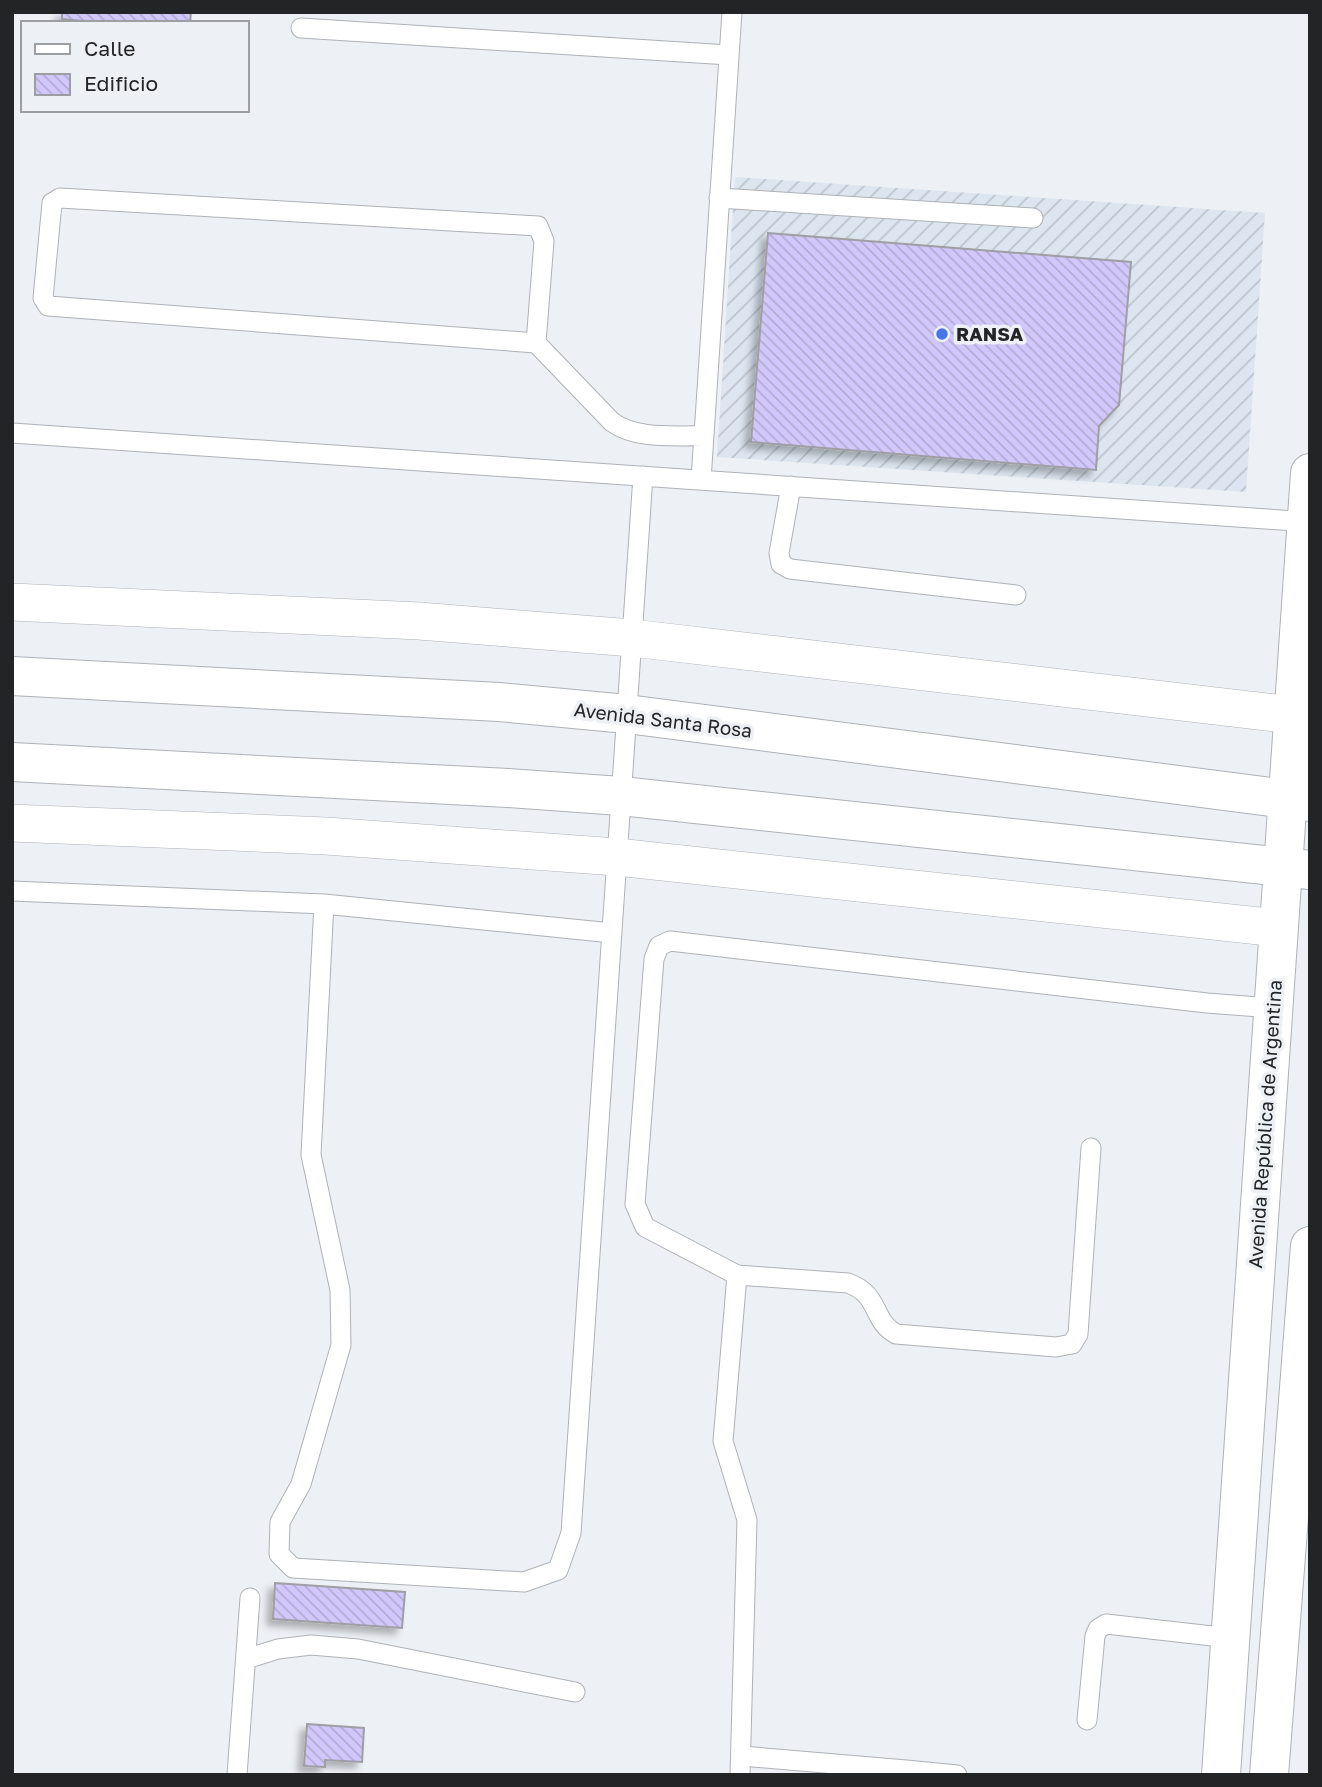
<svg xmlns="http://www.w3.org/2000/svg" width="1322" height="1787" viewBox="0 0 1322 1787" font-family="'Golos Text',sans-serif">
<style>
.industrial{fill:url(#industrial-furrows)}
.building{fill:url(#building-back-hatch);stroke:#9f9ea3;stroke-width:2;filter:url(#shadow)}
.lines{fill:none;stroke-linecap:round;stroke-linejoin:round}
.service-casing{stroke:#aeb2b6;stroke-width:21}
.minor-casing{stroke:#aeb2b6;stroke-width:38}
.secondary-casing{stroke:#aeb2b6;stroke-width:40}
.service{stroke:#fff;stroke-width:19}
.minor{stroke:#fff;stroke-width:37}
.secondary{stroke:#fff;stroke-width:38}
.poi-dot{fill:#4875e7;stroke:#edf0f5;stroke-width:2.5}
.labels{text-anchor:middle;stroke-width:7;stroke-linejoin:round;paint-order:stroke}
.poi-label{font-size:19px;font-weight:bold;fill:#232426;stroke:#edf0f5;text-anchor:start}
.street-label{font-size:19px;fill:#232426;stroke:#edf0f5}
</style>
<defs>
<pattern id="industrial-furrows" width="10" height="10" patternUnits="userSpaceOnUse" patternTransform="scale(1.75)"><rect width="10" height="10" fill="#dde5f0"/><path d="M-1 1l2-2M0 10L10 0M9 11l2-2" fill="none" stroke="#bdc4ce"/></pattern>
<pattern id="building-back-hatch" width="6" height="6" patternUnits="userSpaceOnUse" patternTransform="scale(1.75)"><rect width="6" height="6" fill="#d1c7fa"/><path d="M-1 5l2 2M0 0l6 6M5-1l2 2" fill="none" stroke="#b3abd6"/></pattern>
<filter id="shadow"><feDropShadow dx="-6" dy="6" stdDeviation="3.5" flood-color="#0004"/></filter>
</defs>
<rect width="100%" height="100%" fill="#edf0f5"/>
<path class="industrial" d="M735,177L1265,213L1246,492L717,457Z"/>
<path class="building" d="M62,12H191L190,23H102L62,19Z
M768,233L1131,262L1119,405L1099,426L1096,470L751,442Z
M275,1583L405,1592L402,1628L273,1619Z
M307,1724L364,1728L362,1762L325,1760V1767L304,1766Z"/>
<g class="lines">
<g class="service-casing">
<path id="service" d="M301,28L729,55
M719,198L1033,218
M536,343L544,241L538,226L60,198L52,203L43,298L48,306L536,343L612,422C637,440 675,435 704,436
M12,433L1310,522
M701,480L732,12
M791,486L779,553L781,564L790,569L1016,595
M12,891L324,904L311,1155L340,1290L341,1345L301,1484L280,1522L279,1554L293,1568L524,1582L558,1570L571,1533L643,476
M324,904L612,933
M1091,1148L1078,1334L1072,1344L1056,1347L896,1334C871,1320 881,1295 848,1283L737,1275L645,1227L635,1204L654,959L659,946L670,941L1207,1003L1273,1008
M737,1275L723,1441L747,1520L740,1775
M246,1659L278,1649L311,1645L358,1649L575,1692
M1087,1720L1095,1636L1098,1629L1106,1624L1230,1638
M742,1756L906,1770V1775
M906,1770L957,1775
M237,1775L250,1598"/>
</g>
<g class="minor-casing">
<path id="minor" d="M12,602L419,621L632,638L1293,715
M12,823L326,836L617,857L1278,928"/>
</g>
<g class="secondary-casing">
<path id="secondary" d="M12,676L499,702L627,714L1310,802
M12,762L508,788L621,796L1310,870
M1221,1775L1310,473
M1269,1775L1310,1246"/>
</g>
<use href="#service" class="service"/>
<use href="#minor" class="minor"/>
<use href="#secondary" class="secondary"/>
</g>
<circle class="poi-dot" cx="942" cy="334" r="7"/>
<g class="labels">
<g class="poi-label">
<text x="956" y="341">RANSA</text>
</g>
<g class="street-label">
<text transform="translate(663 720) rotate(7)" y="7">Avenida Santa Rosa</text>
<text transform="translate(1265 1124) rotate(-86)" y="7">Avenida República de Argentina</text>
</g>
</g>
<rect width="1322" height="1787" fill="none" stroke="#232426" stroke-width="28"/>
<rect x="21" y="21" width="228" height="91" fill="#edf0f5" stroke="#9c9ea2" stroke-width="2"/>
<rect x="35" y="44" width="35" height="10" fill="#ffffff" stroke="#9c9ea2" stroke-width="2"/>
<text x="84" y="56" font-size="21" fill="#232426">Calle</text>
<rect x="35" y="74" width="35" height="21" fill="url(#building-back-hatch)" stroke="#9c9ea2" stroke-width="2"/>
<text x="84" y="91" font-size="21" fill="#232426">Edificio</text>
</svg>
